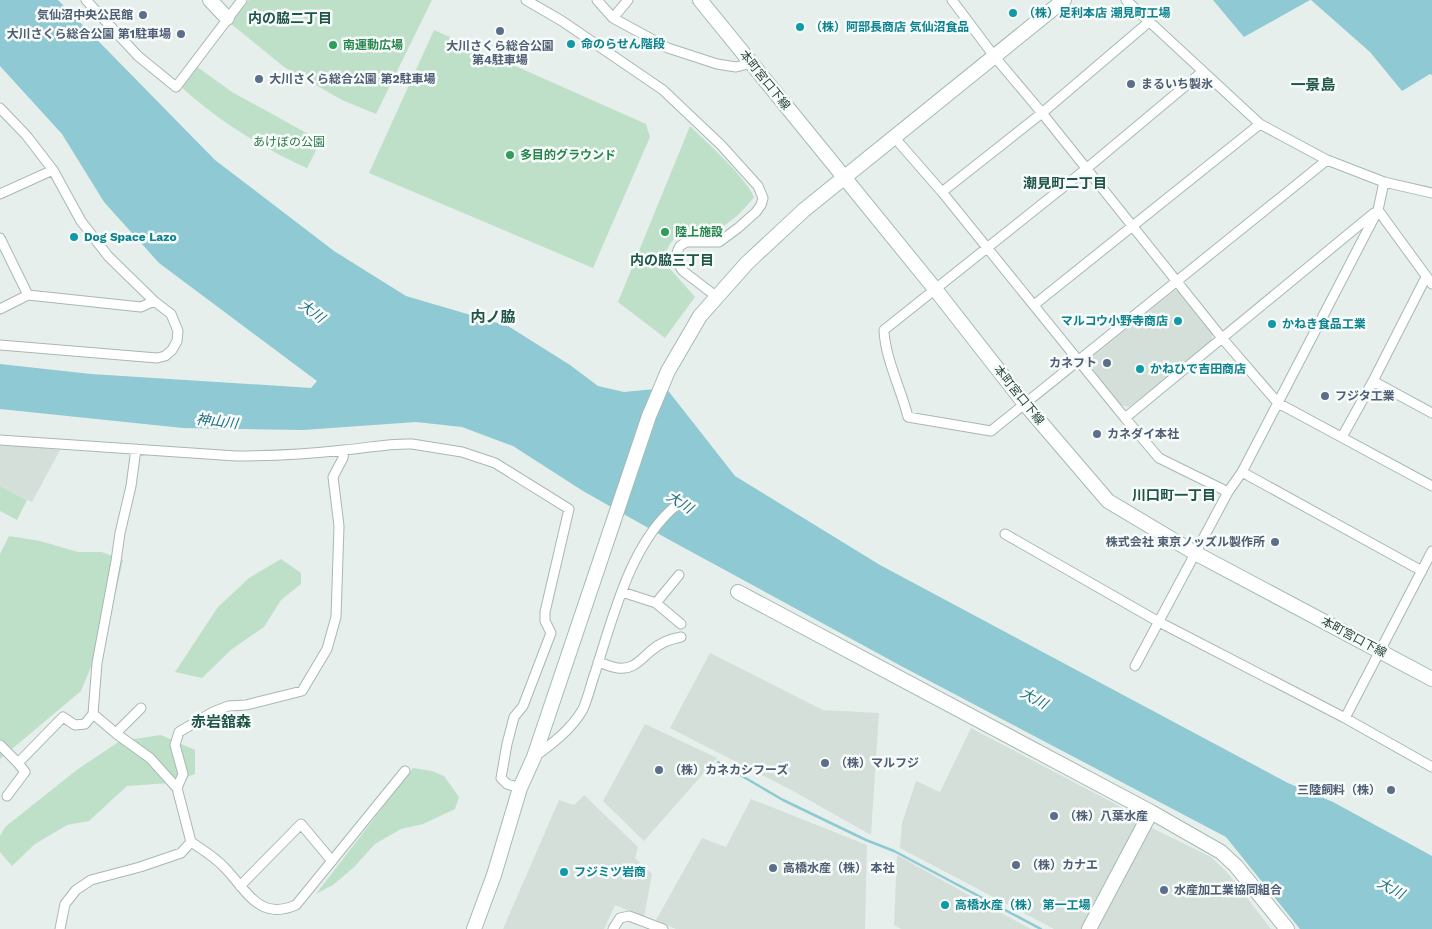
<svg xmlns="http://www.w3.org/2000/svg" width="1432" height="929" viewBox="0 0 1432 929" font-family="'Work Sans','Noto Sans JP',sans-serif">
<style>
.built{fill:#d4dfda}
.green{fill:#bfe0c8}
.water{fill:#8ec9d4}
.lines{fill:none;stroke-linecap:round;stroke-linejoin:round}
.stream{stroke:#8ec9d4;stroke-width:2.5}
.street-casing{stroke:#a8b8b2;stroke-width:11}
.secondary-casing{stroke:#a4bbb3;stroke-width:16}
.street{stroke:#fff;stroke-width:9}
.secondary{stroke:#fff;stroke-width:14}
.culture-dot{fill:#0f9aa8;stroke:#f7fbf9;stroke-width:2}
.service-dot{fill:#5c6f8a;stroke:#f7fbf9;stroke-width:2}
.leisure-dot{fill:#2e9e5b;stroke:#f7fbf9;stroke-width:2}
.labels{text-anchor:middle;stroke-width:5;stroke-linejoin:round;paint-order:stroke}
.culture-label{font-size:12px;font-weight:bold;fill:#0d838f;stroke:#f7fbf9;text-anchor:start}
.service-label{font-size:12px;font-weight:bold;fill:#4e5e75;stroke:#f7fbf9;text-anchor:start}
.leisure-label{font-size:12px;font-weight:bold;fill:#27864d;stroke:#f7fbf9;text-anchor:start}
.street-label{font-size:12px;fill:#24423a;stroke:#f7fbf9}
.park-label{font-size:12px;fill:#2d7a4b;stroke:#f7fbf9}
.neighbourhood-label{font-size:14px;font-weight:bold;fill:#1f5548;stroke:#f7fbf9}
.water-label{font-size:14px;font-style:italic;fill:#1c6f80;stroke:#f7fbf9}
.quarter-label{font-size:15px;font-weight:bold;fill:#1f5548;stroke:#f7fbf9}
</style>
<rect width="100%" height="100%" fill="#e6efeb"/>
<path class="built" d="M1175,290L1181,293L1213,332L1211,342L1129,407L1121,405L1088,366L1090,359Z
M0,444L30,445L60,450L32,502L0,486Z
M710,653L823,710L879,713L871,835L793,791L670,728Z
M645,724L717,758L644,841L603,801Z
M971,728L1123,808L1139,825L1083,929H1054L900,848L902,823L916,781L940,792Z
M584,795L638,847L635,858L652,874L644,917L615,905L604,929H503L559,800L574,805Z
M751,799L867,845L865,929H676L656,920L702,838L726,847Z
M1150,827L1211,857L1227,872L1271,929H1097L1145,835Z
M897,855L992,908L1031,929H901L894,925Z"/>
<path class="green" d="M249,0H432L376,114L342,100L284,67L230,23Z
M434,30L646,124L650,137L593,268L369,173Z
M196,66L232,92L321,141L307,168C260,147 219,121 181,87Z
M690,126C708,144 744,175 754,197C748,206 730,224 719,228C715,230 708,228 704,228C682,229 665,240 665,263L695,297L665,338L618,302Z
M0,486L27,500L17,520L0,511Z
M9,536L40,541L78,552H102L123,560L109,623L81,691L0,759V554Z
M281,559L301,573V584L281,600L264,627L232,649L202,678L175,672L218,607L249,578Z
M161,735L195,750V774L170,783L127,786L89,821L67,825L35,844L12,866L0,852V836L5,827L78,769L120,741Z
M413,768L432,771L444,776L459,797L455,809L423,824L401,829L375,844L354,867L333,885L316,894Z"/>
<path class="water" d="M0,0H58L215,160L334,251L406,296L508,326L570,365L598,386L624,392L666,388L735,476L880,565L1288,783L1333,802L1432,856V929H1300L1226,837L903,667L666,538L583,491L513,446L462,427L416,422L303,430L183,428L0,409V364L91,374L311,388L317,381L159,263L104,202L62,134L0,66Z
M1213,0H1310L1244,37Z
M1311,0H1432V75L1430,74L1402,91L1370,52Z"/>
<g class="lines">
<path class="stream" d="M718,762L783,800L866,840L894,851L1041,929"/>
<g class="street-casing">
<path id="street" d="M86,0L138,56L176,87L242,0
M526,0L562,21L663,90L721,145L758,186L763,198L761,205L756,212L738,228L719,242H686L680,246L678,250L676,256V261L683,271L717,297
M597,0L613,18L668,48L717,64L736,67L752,63
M952,0L994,56L1042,113L1222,338L1278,403L1432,486
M1126,0L1260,124L1327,160L1384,182L1378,210L1432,284
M613,18L628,0
M1202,72L1086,169L884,330C885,358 901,389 908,417L991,431L1327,160
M0,108L26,135L53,170L81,221L108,256L154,301L171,314L178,331L177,341L172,350L165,356L157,358L0,345
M894,137L942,192L1125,418L1159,458L1228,492
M1384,182L1432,193
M942,192L1042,113L1150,21
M0,194L53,170
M0,238L28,295
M1034,305L1260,124
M0,309L28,295L141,307L154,301
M1373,381L1432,413
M1125,418L1374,213
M1342,437L1373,381L1426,277
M0,440L236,456C272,456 308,454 344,450C367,448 390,443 413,444
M412,444L462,452L495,463L569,509L545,612V621L551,633L523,706L514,717L507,744L501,778L507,784L520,788
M1242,472L1422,571
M1005,534L1159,622L1345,718L1432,767
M622,592L656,603L681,624
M656,603L679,575
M598,662C605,664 611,667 618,668C634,670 641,659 652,650C660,643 670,639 681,637
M1135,666L1228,492L1242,472L1378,210
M93,714L97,663L116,561L120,533L131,486L136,449
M1345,718L1432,551
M116,733L141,708
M0,745L18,763L63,717L75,725L85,724L93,714L118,735L150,758L177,788
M534,757C552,744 572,729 583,709C588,698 591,684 595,673C613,617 631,541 678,504
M7,796L25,772L18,763
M191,842L177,788L183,774L175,745L179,732L213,712L228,706L246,705L302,691L327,649L336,617L339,526L333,477L343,458L344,450
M240,886L301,824L332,861
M60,929L65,904L76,890L91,880L140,867L181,853L191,842C203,850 215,857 225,868C247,891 259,921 296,905L405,771
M613,929L620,918L629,916L663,929"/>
</g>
<g class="secondary-casing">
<path id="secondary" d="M210,0L227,18
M700,0L935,289L1025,404L1108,501L1195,553L1432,679
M738,592L1151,812
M474,929L494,875L520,788L534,757L649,416L668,371L700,316L747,263L804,210L1064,0
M1089,929L1151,812L1221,852L1236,866L1287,929"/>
</g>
<use href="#street" class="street"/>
<use href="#secondary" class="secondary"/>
</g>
<g class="culture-dot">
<circle cx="1013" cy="13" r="5"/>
<circle cx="800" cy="27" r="5"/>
<circle cx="571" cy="44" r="5"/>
<circle cx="74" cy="237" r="5"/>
<circle cx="1178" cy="321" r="5"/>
<circle cx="1272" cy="324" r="5"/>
<circle cx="1140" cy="369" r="5"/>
<circle cx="564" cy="872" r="5"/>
<circle cx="945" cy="905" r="5"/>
</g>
<g class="service-dot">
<circle cx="143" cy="15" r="5"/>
<circle cx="500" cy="31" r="5"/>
<circle cx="181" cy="34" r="5"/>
<circle cx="259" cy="79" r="5"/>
<circle cx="1131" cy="84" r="5"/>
<circle cx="1107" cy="363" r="5"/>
<circle cx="1325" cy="396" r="5"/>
<circle cx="1097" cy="434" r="5"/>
<circle cx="1275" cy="542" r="5"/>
<circle cx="825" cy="763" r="5"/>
<circle cx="659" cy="770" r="5"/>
<circle cx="1391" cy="790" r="5"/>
<circle cx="1054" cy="816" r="5"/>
<circle cx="1016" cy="865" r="5"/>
<circle cx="773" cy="868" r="5"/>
<circle cx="1164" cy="890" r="5"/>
</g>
<g class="leisure-dot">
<circle cx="333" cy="45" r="5"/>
<circle cx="510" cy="155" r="5"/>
<circle cx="665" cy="232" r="5"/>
</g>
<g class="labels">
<g class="culture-label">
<text x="1023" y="17">（株）足利本店 潮見町工場</text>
<text x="810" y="31">（株）阿部長商店 気仙沼食品</text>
<text x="581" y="48">命のらせん階段</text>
<text x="84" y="241">Dog Space Lazo</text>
<text x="1168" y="325" text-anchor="end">マルコウ小野寺商店</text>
<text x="1282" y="328">かねき食品工業</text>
<text x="1150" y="373">かねひで吉田商店</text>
<text x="574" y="876">フジミツ岩商</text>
<text x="955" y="909">高橋水産（株） 第一工場</text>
</g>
<g class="service-label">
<text x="133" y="19" text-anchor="end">気仙沼中央公民館</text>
<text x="171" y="38" text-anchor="end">大川さくら総合公園 第1駐車場</text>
<text x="500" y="50" text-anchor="middle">大川さくら総合公園<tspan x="500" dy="14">第4駐車場</tspan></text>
<text x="269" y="83">大川さくら総合公園 第2駐車場</text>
<text x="1141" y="88">まるいち製氷</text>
<text x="1097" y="367" text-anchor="end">カネフト</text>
<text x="1335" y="400">フジタ工業</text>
<text x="1107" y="438">カネダイ本社</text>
<text x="1265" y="546" text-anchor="end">株式会社 東京ノッズル製作所</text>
<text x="835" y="767">（株）マルフジ</text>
<text x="669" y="774">（株）カネカシフーズ</text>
<text x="1381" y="794" text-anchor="end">三陸飼料（株）</text>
<text x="1064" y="820">（株）八葉水産</text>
<text x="1026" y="869">（株）カナエ</text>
<text x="783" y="872">高橋水産（株） 本社</text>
<text x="1174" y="894">水産加工業協同組合</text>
</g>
<g class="leisure-label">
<text x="343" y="49">南運動広場</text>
<text x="520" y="159">多目的グラウンド</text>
<text x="675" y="236">陸上施設</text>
</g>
<g class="street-label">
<text transform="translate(765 80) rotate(51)" y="4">本町宮口下線</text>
<text transform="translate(1019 395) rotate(51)" y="4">本町宮口下線</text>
<text transform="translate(1354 637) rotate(28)" y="4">本町宮口下線</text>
</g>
<g class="park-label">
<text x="289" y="146">あけぼの公園</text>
</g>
<g class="neighbourhood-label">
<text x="290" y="23">内の脇二丁目</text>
<text x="1065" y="188">潮見町二丁目</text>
<text x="672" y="265">内の脇三丁目</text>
<text x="1174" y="500">川口町一丁目</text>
</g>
<g class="water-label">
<text transform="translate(312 311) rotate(36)" y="5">大川</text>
<text transform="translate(217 421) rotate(7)" y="5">神山川</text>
<text transform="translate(680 502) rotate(32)" y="5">大川</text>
<text transform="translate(1034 698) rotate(28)" y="5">大川</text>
<text transform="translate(1391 888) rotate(28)" y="5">大川</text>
</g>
<g class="quarter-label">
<text x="1313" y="90">一景島</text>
<text x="493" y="322">内ノ脇</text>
<text x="221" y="727">赤岩舘森</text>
</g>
</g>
</svg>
